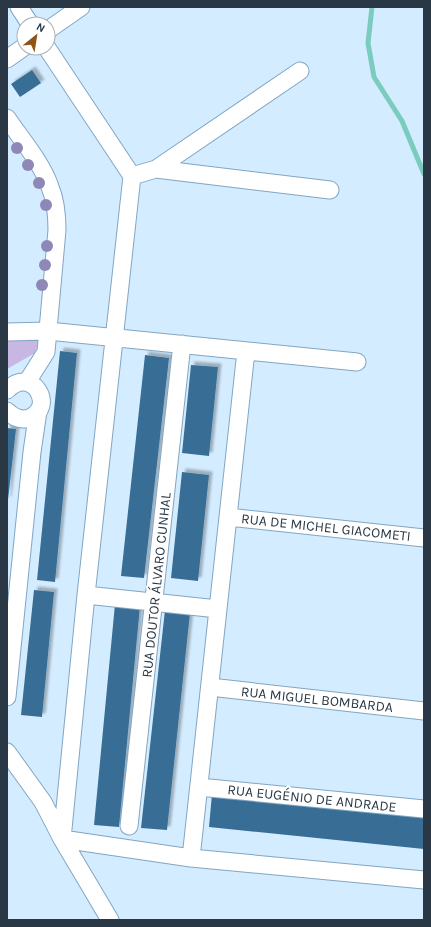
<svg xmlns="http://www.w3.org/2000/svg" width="431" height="927" viewBox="0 0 431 927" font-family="Karla,sans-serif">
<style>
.green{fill:#c8b7e3}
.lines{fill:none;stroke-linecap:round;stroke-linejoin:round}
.stream{stroke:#79ccbe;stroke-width:5}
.building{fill:#396e95;filter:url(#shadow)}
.street-casing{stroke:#81a6c3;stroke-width:19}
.street{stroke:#fff;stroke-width:17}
.tree{fill:#8e88b6}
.labels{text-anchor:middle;stroke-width:4;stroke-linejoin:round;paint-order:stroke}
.street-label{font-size:14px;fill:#293844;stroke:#fff}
</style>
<defs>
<filter id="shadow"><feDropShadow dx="3.5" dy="-3.5" stdDeviation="1" flood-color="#0004"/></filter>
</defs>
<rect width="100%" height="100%" fill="#d4ecff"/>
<path class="green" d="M7,335L36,336L38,344L35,353L7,369Z"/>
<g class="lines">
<path class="stream" d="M372,7L368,43L374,77L402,121L424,174"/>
</g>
<path class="building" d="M32,70L41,83L20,97L11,84Z
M60,351L77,353L55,582L37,580Z
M145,355L169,358L144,578L121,576Z
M191,365L218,367L209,456L182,453Z
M7,428L16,429L8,500H7Z
M182,472L209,475L198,581L171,578Z
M34,590L54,592L42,717L21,715Z
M115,604L140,606L119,827L94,825Z
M165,610L190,613L167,830L141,828Z
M212,794L424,815V849L209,827Z"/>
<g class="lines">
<g class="street-casing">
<path id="street" d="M19,7L30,24
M48,30L81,7
M47,48L132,176L86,595L62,839L191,858L424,880
M7,59L24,47
M7,118C21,139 42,163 50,187C56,201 57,215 57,230L46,352L27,382
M156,169L330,190
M132,176L156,169L300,71
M7,332L48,331L357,362
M7,390C32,364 57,408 29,418C20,421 13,417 7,411
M228,517L424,538
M86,595L218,609
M210,687L424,711
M7,697L32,452L38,411
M7,752L43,802L62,839L110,920
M199,787L424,809
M129,826L182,344
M191,858L246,351"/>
</g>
<use href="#street" class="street"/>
</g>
<g class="tree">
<circle cx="17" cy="148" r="6"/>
<circle cx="28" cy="165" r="6"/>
<circle cx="39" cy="183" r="6"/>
<circle cx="46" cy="205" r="6"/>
<circle cx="47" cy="246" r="6"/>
<circle cx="45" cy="265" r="6"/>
<circle cx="42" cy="285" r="6"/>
</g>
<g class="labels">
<g class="street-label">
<text transform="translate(326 527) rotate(6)" y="5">RUA DE MICHEL GIACOMETI</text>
<text transform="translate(156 585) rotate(-84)" y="5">RUA DOUTOR ÁLVARO CUNHAL</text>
<text transform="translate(317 699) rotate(6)" y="5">RUA MIGUEL BOMBARDA</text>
<text transform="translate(312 798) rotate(6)" y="5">RUA EUGÉNIO DE ANDRADE</text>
</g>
</g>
<rect width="431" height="927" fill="none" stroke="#293844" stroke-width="16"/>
<g transform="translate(36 36) rotate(30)"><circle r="19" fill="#ffffff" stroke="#a9afb4"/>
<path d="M0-3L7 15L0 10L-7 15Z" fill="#8f5411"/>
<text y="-6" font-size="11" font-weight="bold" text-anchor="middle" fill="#293844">N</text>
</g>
</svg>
